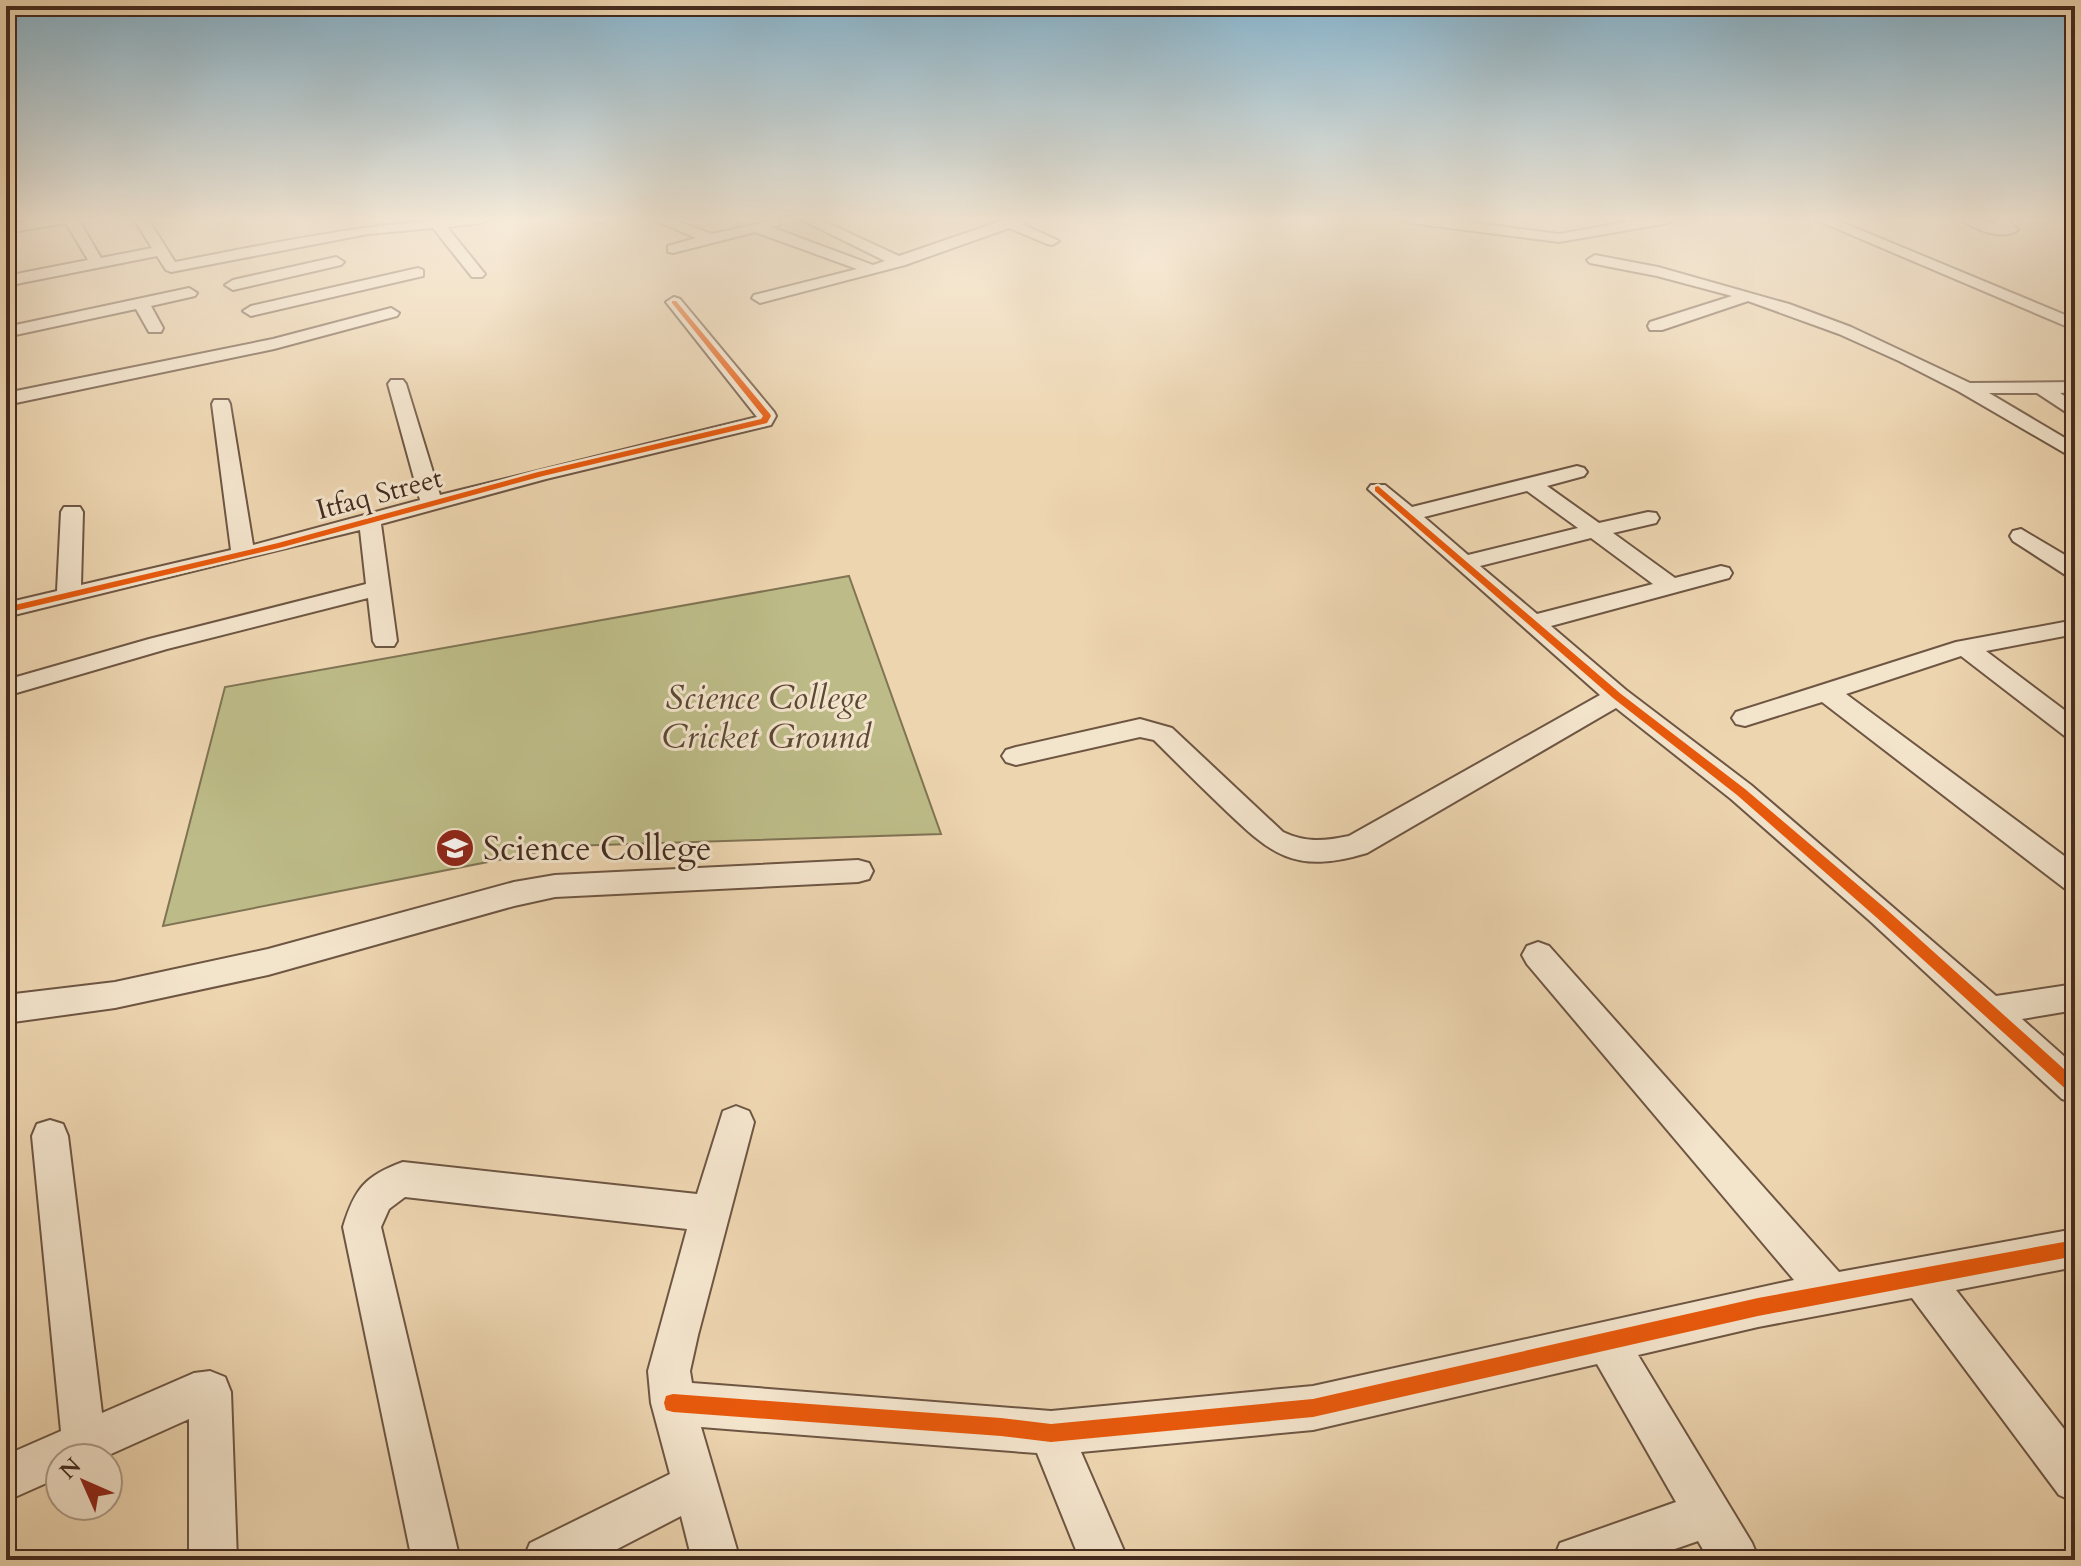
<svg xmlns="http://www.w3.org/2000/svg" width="2081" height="1566" viewBox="0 0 2081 1566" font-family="Cardo,serif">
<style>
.green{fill:#bdbc88;stroke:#807454;stroke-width:2}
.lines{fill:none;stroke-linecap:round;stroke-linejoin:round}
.street-casing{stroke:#6e5643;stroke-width:4}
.street{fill:#f3e4cc;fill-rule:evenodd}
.cycleway-casing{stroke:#f3e4cc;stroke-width:5}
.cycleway{fill:#e8590c;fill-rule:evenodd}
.labels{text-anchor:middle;stroke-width:6;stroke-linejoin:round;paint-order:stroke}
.far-street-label{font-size:28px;fill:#442b1f;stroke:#f3e4cc}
.park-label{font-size:34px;font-style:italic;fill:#5c4834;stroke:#f3e4cc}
.poi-label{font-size:34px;fill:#442b1f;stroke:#f3e4cc;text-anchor:start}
</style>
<rect width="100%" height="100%" fill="#edd5b0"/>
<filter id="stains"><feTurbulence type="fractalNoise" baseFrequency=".0025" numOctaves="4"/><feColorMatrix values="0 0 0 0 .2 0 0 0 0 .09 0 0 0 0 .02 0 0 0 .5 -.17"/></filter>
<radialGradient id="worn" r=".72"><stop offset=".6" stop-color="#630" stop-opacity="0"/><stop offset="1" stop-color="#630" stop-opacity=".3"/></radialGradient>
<path class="green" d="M849,576L941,834L569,846L163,926L225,687Z"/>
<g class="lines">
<g class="street-casing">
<path id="street" d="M38,219H78L101,258L152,248L134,219H148L175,262C279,242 382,219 488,219L481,223L447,227L485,274L482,277H472L433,228L368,234L171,272L166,270L157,256L6,286V276L88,260L66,223L6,233V225Z
M586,219H607L600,223Z
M652,219H672L712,234L780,219V225L771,227L873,265L885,261L800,219H819L899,256L1007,219H1029L1022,224L1059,241L1052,245L1047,244L1009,228L905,265L760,303L752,298L754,295L857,269L755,232L673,253L668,252V246L696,238Z
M1403,219H1445L1559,234L1643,219H1676L1669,223L1559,242L1410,223Z
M1814,219H1834L2075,319V330Z
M1961,219H1981L1997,226L1991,219H2007L2018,230C2003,241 1975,230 1961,219Z
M1595,255L1658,267L1789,304L1851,327L1970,383L2075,382V392L2060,393L2075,403V418L2037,393H1989L2075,444V459L1958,391L1899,361L1839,334L1748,301L1662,330H1650L1648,326L1650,322L1732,296L1657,276L1590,263L1587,260Z
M336,257L344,262L341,265L233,290L225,285L233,280Z
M418,268L423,270V276L251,316L243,311L251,306Z
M189,288L197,293L195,296L151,306L163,328L161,332H149L136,309L6,337V327Z
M674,297L680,299L774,412L776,416L771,425L546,479L381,524L397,641L394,646H376L373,641L368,598L167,649L6,696V680L149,639L366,584L360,530L6,617V603L57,591L61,512L64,507H80L83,512L81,585L231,550L212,404L214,400H228L230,404L253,545L420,500L388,384L391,380H403L406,384L440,495L757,417L666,302Z
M391,308L399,313L397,316L274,349L6,405V393L273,339Z
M1577,466L1584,468L1587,472L1584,476L1547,486L1599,523L1648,512L1656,513L1659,518L1656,523L1613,533L1675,578L1721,566L1729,568L1732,573L1729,578L1551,626L1626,690L1751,785L1996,996L2075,984V1010L2022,1019L2075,1066V1103L2062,1099L1870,921L1731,799L1616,708L1367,853C1293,875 1272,855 1220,805C1198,784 1176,762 1154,740L1140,737L1016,765L1006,762L1002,756L1006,750L1016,747L1140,719L1172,728L1283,832C1306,843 1325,841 1349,836L1600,695L1368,489L1371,485H1385L1412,507ZM1527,491L1578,528L1468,555L1424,517ZM1591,538L1653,584L1537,614L1480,566Z
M2021,529L2075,561V578L2067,576L2013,541L2010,536L2013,531Z
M2075,620V634L1986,651L2075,718V740L2066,737L1961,656L1846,694L2075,864V891L2064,888L1822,702L1745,726L1736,724L1732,718L1736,712L1956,642Z
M858,860L869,863L873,871L869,879L858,882L555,897L514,906L268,975L115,1008L6,1023V995L115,982L268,949L514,882L555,875Z
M1538,942L1549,946L1839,1272L2075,1229V1267L1956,1290L2075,1443V1502L2059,1495L1912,1298L1758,1327L1638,1355L1752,1543L1759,1560H1709L1698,1541L1643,1560H1553L1560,1543L1676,1502L1597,1364L1313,1430L1081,1452L1128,1560H1080L1037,1453L701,1427L740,1560H692L681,1516L596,1560H523L530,1543L670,1474L651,1403L648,1371L687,1229L405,1197L389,1209L381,1227L460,1560H412L343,1227C355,1188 365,1176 403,1162L697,1194L723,1111L736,1106L749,1111L754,1122L698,1335L690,1371L692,1383L1051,1411L1313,1386L1794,1280L1527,964L1522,955L1527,946Z
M50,1120L63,1124L68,1136L102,1413L194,1373L210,1371L225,1377L231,1392L237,1560H189V1419L102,1458H60V1477L6,1501V1455L61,1431L32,1136L37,1124Z"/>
</g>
<use href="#street" class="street"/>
<g class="cycleway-casing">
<path id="cycleway" d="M672,301H676L770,414L771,416L767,423L543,476L283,547L6,613V607L278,543L538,472L761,419L763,416L672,303Z
M1378,486L1621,694L1745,789L1886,909L2075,1079V1095L2070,1093L1876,917L1737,795L1613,698L1375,491V487Z
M2075,1240V1256L1758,1316L1313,1417L1051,1442L1001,1436L673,1412L666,1410L664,1403L666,1396L673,1394L1001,1418L1051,1424L1313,1399L1758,1298Z"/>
</g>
<use href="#cycleway" class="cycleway"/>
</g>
<linearGradient id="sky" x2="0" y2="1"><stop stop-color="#88b6d0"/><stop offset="0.5" stop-color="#f7ecdb"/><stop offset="1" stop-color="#f7ecdb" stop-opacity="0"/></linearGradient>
<rect width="2081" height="438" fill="url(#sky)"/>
<defs>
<g id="university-disc" transform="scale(2)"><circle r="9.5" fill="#8f2418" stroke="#f3e4cc"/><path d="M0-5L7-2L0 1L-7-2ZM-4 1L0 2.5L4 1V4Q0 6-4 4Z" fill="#fff"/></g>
</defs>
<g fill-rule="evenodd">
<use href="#university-disc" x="455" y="848"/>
</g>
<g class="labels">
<g class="far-street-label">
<text transform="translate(379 493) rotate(-15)" y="10">Itfaq Street</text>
</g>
<g class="park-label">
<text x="766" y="709">Science College<tspan x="766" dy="39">Cricket Ground</tspan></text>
</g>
<g class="poi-label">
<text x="483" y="860">Science College</text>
</g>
</g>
<rect width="2081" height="1566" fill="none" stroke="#edd5b0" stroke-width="32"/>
<rect x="8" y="8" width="2065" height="1550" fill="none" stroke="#442b1f" stroke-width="4"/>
<rect x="16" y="16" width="2049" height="1534" fill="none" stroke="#442b1f" stroke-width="2"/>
<g transform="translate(84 1482) rotate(315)"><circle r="38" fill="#f3e4cc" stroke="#ad9a87" stroke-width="2"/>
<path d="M0-6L14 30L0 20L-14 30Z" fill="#8f2418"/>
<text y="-12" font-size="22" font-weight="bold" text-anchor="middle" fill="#442b1f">N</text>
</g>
<rect width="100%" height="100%" filter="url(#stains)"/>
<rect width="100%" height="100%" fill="url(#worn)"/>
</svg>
